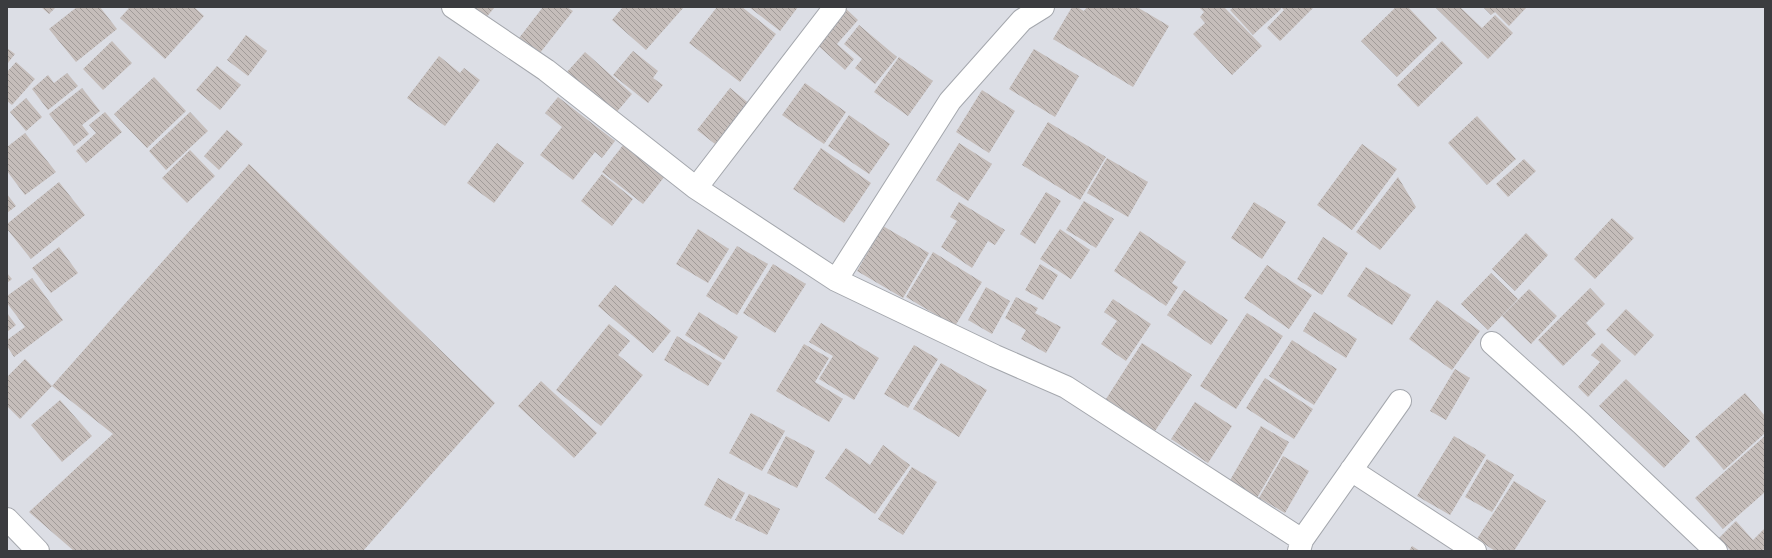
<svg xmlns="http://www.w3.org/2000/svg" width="1772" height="558" viewBox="0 0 1772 558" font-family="Rubik,sans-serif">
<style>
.building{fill:url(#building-back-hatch)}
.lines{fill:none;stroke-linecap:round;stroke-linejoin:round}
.minor-casing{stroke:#a4a7ad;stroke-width:24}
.tertiary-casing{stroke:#a4a7ad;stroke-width:24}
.minor{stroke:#fff;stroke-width:22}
.tertiary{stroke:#fff;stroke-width:22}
</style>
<defs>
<pattern id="building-back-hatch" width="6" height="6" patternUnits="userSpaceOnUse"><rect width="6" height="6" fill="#c5bdba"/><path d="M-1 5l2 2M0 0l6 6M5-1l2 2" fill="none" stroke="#a19b99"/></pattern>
</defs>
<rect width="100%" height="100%" fill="#dcdee5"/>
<path class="building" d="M41,7H56L49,14Z
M77,7H100L117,29L76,62L49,29Z
M130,7H194L204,16L165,59L120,18Z
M466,7H495L483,21Z
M543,7H567L573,11L536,58L516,42Z
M623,7H684L646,50L612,20Z
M717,7H742L776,34L740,82L689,43Z
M749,7H798L780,31Z
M844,7L858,20L837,44L854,59L845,70L812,40Z
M1072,7H1077L1084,11L1087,7H1137L1169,26L1133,87L1053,39Z
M1199,7H1224L1262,46L1232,75L1193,34L1205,23L1200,17L1204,12Z
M1234,7H1279L1281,9L1253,35L1230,10Z
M1281,7H1314L1280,41L1267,28L1284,10Z
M1396,7H1408L1437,38L1397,77L1361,41Z
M1435,7H1460L1482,28L1495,15L1513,33L1488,59Z
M1483,7H1527L1509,26L1495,12L1491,15Z
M859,25L897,57L875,84L855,68L862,59L844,44Z
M246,35L267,51L248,76L227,60Z
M112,41L132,63L103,90L83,69Z
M1442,41L1463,63L1418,107L1397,85Z
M7,48L15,54L7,64Z
M1034,49L1079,76L1055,117L1009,89Z
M633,51L658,71L653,78L663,85L648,103L613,75Z
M585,52L632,94L615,114L567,72Z
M439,56L460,73L464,68L480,80L445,126L407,98Z
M899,57L933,81L908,116L874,92Z
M16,62L35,79L12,105L7,101V72Z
M217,66L241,85L220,110L196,90Z
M67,73L78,86L48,110L32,89L48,75L54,83Z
M154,77L186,111L147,148L114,114Z
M805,83L846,112L824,144L782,115Z
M82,88L100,111L82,125L89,134L74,146L49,114Z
M730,88L751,105L719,147L697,130Z
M982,90L1015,111L989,153L956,132Z
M558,97L615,141L602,158L595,152L573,180L540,155L562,127L545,113Z
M26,98L42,117L26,131L10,112Z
M105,112L122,132L86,163L76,151L96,133L89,125Z
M190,112L208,131L166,170L149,151Z
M849,115L890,144L869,174L828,146Z
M1477,116L1516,159L1487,185L1448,143Z
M1048,122L1106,157L1080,200L1022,165Z
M227,130L243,144L219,170L204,156Z
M25,133L56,172L25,195L7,171V147Z
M497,143L524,163L494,203L467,183Z
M959,143L992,164L968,201L936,180Z
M624,144L665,176L643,204L602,172Z
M1362,144L1397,169L1352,230L1317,205Z
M821,148L871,183L844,223L793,189Z
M190,150L215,176L187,203L162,178Z
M1107,158L1148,182L1128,217L1087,193Z
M1524,159L1536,171L1508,197L1496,184Z
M249,164L495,403L363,551H74L29,512L113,434L52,386Z
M602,174L633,199L612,226L581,201Z
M1398,177L1416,207L1380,250L1356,232Z
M59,182L85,215L31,259L7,229V224Z
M1046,192L1061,201L1035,244L1020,234Z
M7,194L16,206L7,213Z
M1084,201L1114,219L1096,248L1066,230Z
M959,202L1005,230L995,245L988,241L972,268L941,247L957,221L950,217Z
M1254,202L1286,222L1262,259L1231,238Z
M1612,218L1634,238L1595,279L1574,259Z
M883,226L929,253L903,298L857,271Z
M698,229L729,249L708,283L676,264Z
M1060,229L1090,250L1071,279L1040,259Z
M1140,231L1186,262L1172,283L1178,287L1166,306L1114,271Z
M1526,233L1548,255L1515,291L1492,269Z
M1323,237L1348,253L1322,295L1297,279Z
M737,246L768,264L737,315L706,296Z
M59,247L78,273L51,293L32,268Z
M933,252L982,282L955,326L906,297Z
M773,264L806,284L775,333L743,313Z
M1040,264L1058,275L1043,300L1025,290Z
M1267,265L1312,295L1289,329L1244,298Z
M1366,267L1411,295L1392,325L1347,296Z
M7,273L12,279L7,283Z
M1491,273L1518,299L1488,330L1461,304Z
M32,278L63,320L14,357L7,346V340L25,327L7,303V296Z
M615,285L671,331L653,353L598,306Z
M986,287L1010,301L992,334L968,320Z
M1590,288L1605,304L1586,323L1596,334L1563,366L1538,340Z
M1529,289L1557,316L1531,344L1502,316Z
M1184,290L1228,320L1211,345L1167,315Z
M1016,297L1038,308L1035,313L1061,327L1046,353L1021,339L1026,330L1005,318Z
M1113,299L1151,324L1126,361L1101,344L1117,321L1104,312Z
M1437,300L1480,331L1452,370L1409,339Z
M1626,309L1654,335L1635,356L1606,330Z
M699,312L738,337L724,360L685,335Z
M1314,312L1357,339L1346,358L1303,331Z
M7,313L16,325L7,332Z
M1247,313L1283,336L1236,409L1200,386Z
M821,323L879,358L854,400L819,379L833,356L809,342Z
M609,324L630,341L618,355L643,375L601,426L556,390Z
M677,336L722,363L708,386L664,360Z
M1292,340L1337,369L1314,405L1269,376Z
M1142,343L1192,375L1155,431L1106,399Z
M1602,343L1621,361L1588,397L1578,387L1600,362L1591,355Z
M804,344L829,358L815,382L843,399L829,422L776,391Z
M914,345L938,359L908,408L884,394Z
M25,359L52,386L20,419L7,406V377Z
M941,363L987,390L959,437L913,409Z
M1455,369L1470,378L1446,420L1430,411Z
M1265,378L1313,409L1294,439L1246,408Z
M1626,379L1690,441L1664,468L1599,406Z
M541,381L597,433L574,458L518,406Z
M1745,393L1765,416V433L1724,470L1695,437Z
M60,400L92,436L62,462L31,425Z
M1195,402L1232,426L1208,463L1171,439Z
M751,413L785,431L762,471L729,453Z
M1261,426L1289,442L1257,498L1229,482Z
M786,436L815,451L797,488L767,473Z
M1454,436L1486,455L1450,515L1417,496Z
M1765,436V492L1723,529L1695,498Z
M883,445L910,465L875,514L825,478L846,448L870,465Z
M1283,456L1309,471L1285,513L1259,498Z
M1487,459L1514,475L1492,512L1465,497Z
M912,467L937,482L903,535L878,519Z
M718,478L745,493L731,519L704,505Z
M1514,481L1546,501L1514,551H1495L1477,539Z
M749,494L780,509L767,535L735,520Z
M1736,521L1753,540L1765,528V548L1762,551H1731L1719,538Z
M1412,546L1420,551H1409Z"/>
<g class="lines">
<g class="minor-casing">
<path id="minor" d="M453,7L546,70L696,188L836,280L995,356L1066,387L1302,540
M696,188L835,7
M836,280L950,101L1022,20L1043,7
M1492,343L1581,423L1716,551
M1351,470L1475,551
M1299,551L1302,540L1400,401"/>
</g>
<g class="tertiary-casing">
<path id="tertiary" d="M7,519L38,551"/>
</g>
<use href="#minor" class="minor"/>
<use href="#tertiary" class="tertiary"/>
</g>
<rect width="1772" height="558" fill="none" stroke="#3b3c3f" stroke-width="16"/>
</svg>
